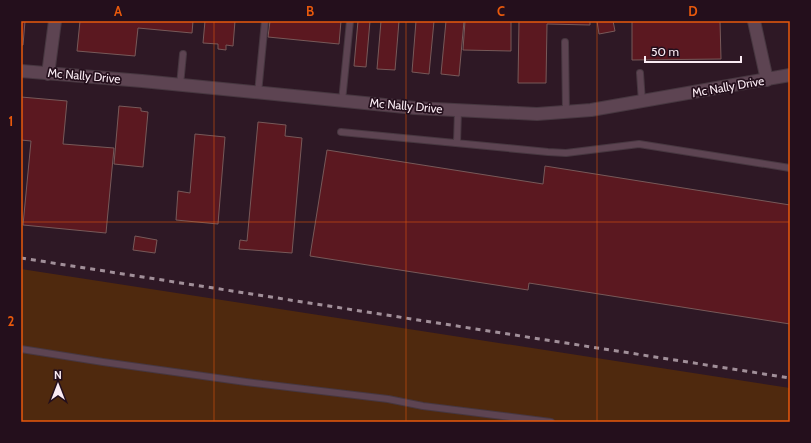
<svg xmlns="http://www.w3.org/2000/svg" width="811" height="443" viewBox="0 0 811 443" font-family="Cabin,sans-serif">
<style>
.green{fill:#4f290e}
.building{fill:#5b1820;stroke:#775959}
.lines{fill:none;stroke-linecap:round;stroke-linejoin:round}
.service-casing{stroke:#473740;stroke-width:8}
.minor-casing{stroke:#473740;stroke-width:14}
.service{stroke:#5d4452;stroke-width:6}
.minor{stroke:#5d4452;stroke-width:12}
.rail{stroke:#a18f99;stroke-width:3;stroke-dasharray:5 5;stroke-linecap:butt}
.grid{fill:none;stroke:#e8590c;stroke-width:1;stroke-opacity:0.55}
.labels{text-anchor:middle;stroke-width:3.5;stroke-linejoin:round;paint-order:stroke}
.street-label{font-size:12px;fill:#faebf3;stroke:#240f1c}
.neatline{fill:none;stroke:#e8590c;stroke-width:1.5}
.grid-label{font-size:13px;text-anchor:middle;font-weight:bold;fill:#e8590c}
</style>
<rect width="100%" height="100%" fill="#2e1825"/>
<path class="green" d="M21,269L790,388V422H21Z"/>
<path class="building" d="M21,21H25L23,45H21Z
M80,21H193L192,33L138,28L135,56L77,51Z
M205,21H235L233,46L226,45V50L218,49V44L203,43Z
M270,21H341L339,44L268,37Z
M358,21H370L366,67L354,66Z
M381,21H399L395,70L377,69Z
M416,21H434L429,74L412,72Z
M446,21H464L459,76L441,74Z
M465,21H511V51L463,50Z
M519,21H590V25L547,24L546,83H518Z
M597,21H613L615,31L599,34Z
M632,21H720L721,59L632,60Z
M21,97L67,101L63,144L114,148L106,233L23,225L31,141L21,140Z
M119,106L141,108V111L148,112L143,167L114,164Z
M258,122L286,125L285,136L302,138L292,253L239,249L240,240L247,241Z
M195,134L225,137L218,224L176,220L178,191L190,193Z
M327,150L543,184L545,166L790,205V324L529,283L528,290L310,256Z
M135,236L157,240L155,253L133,250Z"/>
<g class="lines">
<g class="service-casing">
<path id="service" d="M565,42L566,113
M640,73L642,102
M180,85L183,54
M258,93L265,21
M342,101L350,21
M341,132L548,152L566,153L639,144L790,168
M457,143L458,111
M21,349L103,362L246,382L388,399L423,406L551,422"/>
</g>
<g class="minor-casing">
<path id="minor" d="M754,21L767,80
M21,71L142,81L415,108L537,114L591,110L790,75
M48,74L55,21"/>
</g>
<use href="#service" class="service"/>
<use href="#minor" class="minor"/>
<path class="rail" d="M21,258L790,378"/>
</g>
<path class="grid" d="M214,21V422M406,21V422M597,21V422M21,222H790"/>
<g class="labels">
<g class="street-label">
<text transform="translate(84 76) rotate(5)" y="4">Mc Nally Drive</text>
<text transform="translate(728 87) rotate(-10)" y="4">Mc Nally Drive</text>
<text transform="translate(406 106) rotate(5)" y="4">Mc Nally Drive</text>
</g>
</g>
<rect width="811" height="443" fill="none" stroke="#240f1c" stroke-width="44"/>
<g transform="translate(58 385)" stroke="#240f1c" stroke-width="3" paint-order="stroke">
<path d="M0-3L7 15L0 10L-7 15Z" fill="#faebf3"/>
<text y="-6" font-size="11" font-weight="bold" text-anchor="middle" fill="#faebf3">N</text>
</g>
<path d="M645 56v6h96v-6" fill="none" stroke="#faebf3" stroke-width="2"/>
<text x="651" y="56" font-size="12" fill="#faebf3" stroke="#240f1c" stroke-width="3" paint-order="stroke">50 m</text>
<rect x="22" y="22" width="767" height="399" class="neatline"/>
<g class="grid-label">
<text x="118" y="16">A</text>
<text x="310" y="16">B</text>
<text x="501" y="16">C</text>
<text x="693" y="16">D</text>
<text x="11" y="126">1</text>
<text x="11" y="326">2</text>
</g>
</svg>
